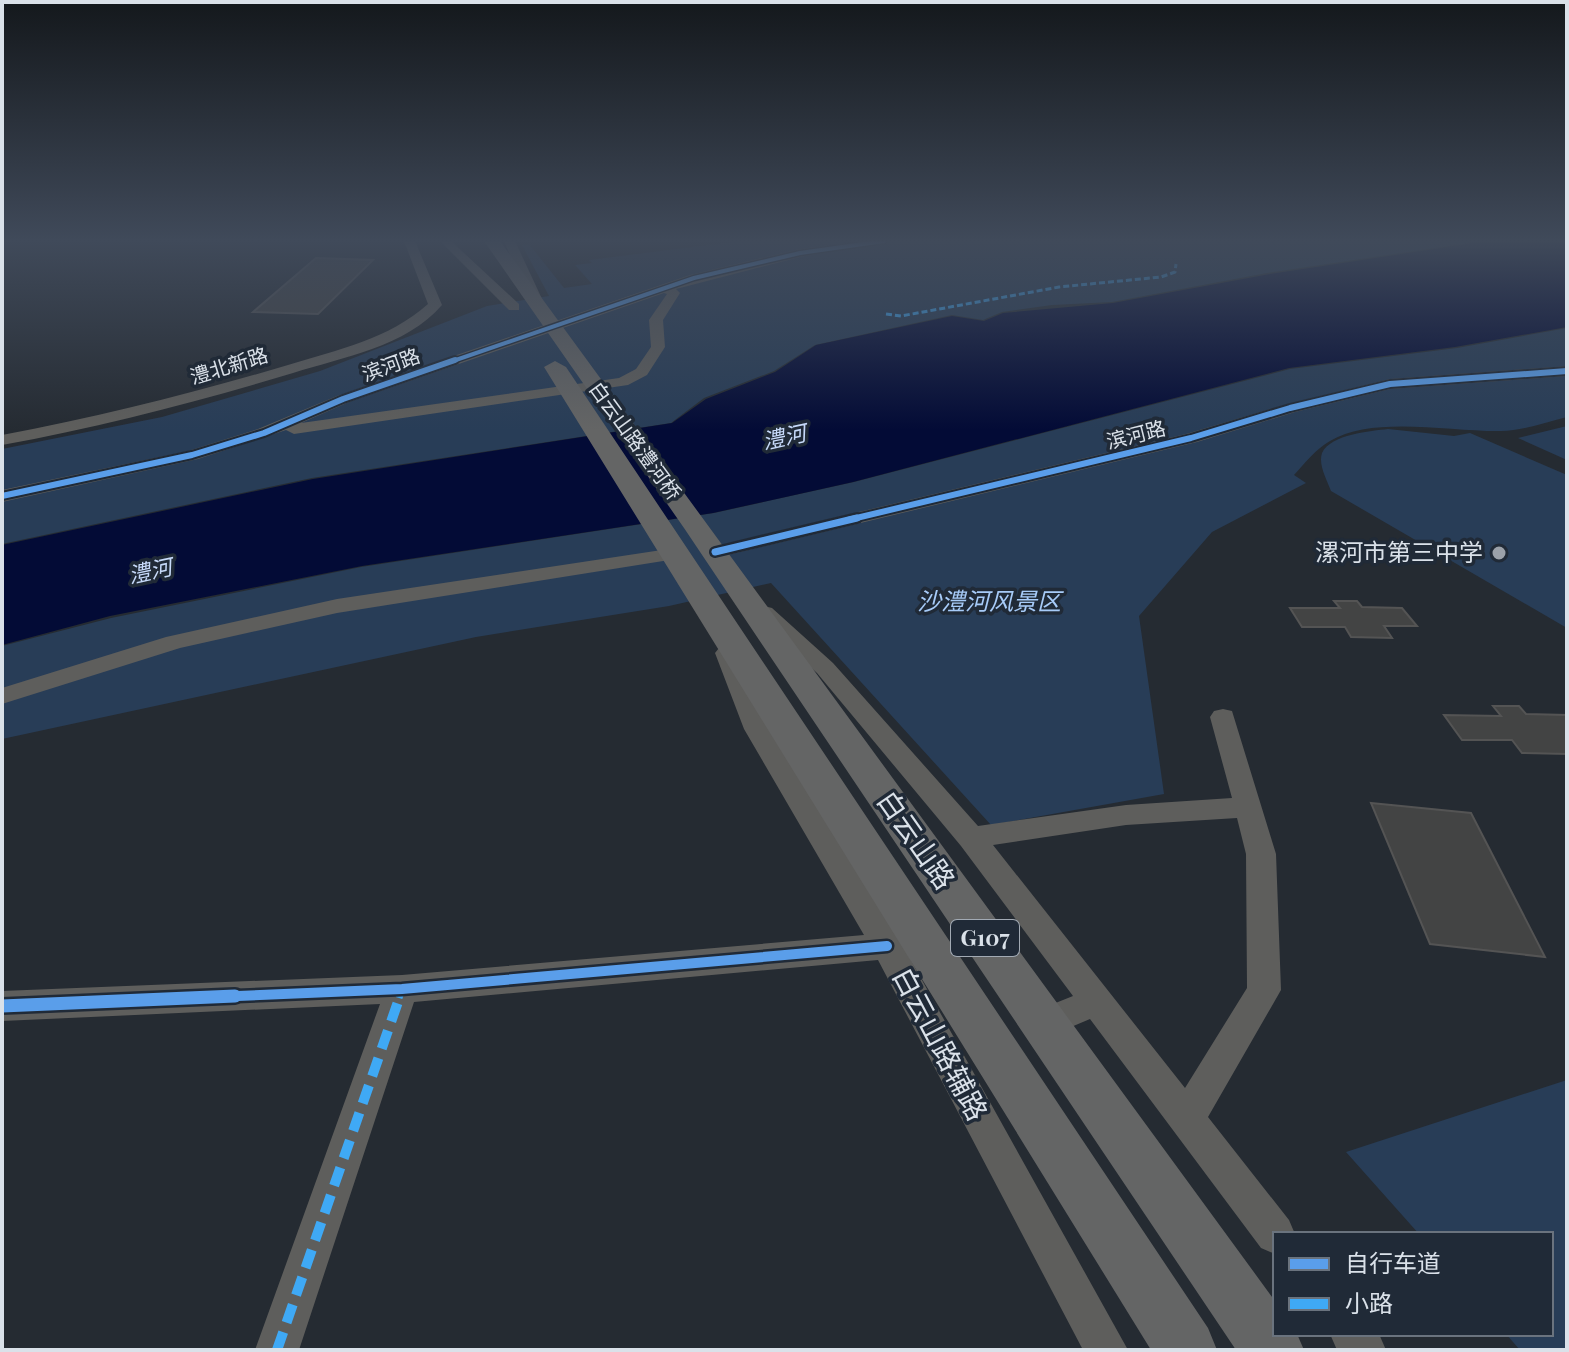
<svg xmlns="http://www.w3.org/2000/svg" width="1569" height="1352" viewBox="0 0 1569 1352" font-family="'Playfair Display','Noto Sans SC',serif">
<style>
.green{fill:#283d57}
.water{fill:#030b36}
.building{fill:#434444;stroke:#545454;stroke-width:2}
.lines{fill:none;stroke-linecap:round;stroke-linejoin:round}
.minor{fill:#5e5e5c;fill-rule:evenodd}
.highway{fill:#646565;fill-rule:evenodd}
.quiet-far2{stroke:#3fa9f5;stroke-width:3;stroke-dasharray:6 3;stroke-linecap:butt}
.quiet-far1{stroke:#3fa9f5;stroke-width:7;stroke-dasharray:15 7;stroke-linecap:butt}
.quiet{stroke:#3fa9f5;stroke-width:10;stroke-dasharray:19 10;stroke-linecap:butt}
.cycleway-far4-casing{stroke:#202a37;stroke-width:7}
.cycleway-far3-casing{stroke:#202a37;stroke-width:10}
.cycleway-far2-casing{stroke:#202a37;stroke-width:12}
.cycleway-far1-casing{stroke:#202a37;stroke-width:15}
.cycleway-casing{stroke:#202a37;stroke-width:18}
.cycleway-far4{stroke:#5a9eea;stroke-width:4}
.cycleway-far3{stroke:#5a9eea;stroke-width:6}
.cycleway-far2{stroke:#5a9eea;stroke-width:7}
.cycleway-far1{stroke:#5a9eea;stroke-width:10}
.cycleway{stroke:#5a9eea;stroke-width:13}
.poi-dot{fill:#9ba1a9;stroke:#202a37;stroke-width:3}
.labels{text-anchor:middle;stroke-width:7;stroke-linejoin:round;paint-order:stroke}
.far-street-label{font-size:20px;fill:#dae1e9;stroke:#202a37}
.far-water-label{font-size:22px;font-style:italic;fill:#c7dafa;stroke:#202a37}
.shield{fill:#202a37;stroke:#a2aab4;stroke-width:2}
.shield-label{font-size:22px;font-weight:bold;fill:#dae1e9}
.poi-label{font-size:24px;fill:#dae1e9;stroke:#202a37;text-anchor:end}
.park-label{font-size:24px;font-style:italic;fill:#a7cbf8;stroke:#202a37}
.near-street-label{font-size:28px;fill:#dae1e9;stroke:#202a37}
</style>
<rect width="100%" height="100%" fill="#252b32"/>
<path class="green" d="M740,241H1481L1267,273L1112,302L1052,305L1002,312L983,320L952,315L815,345L774,371L704,398L671,423L312,478L2,544V449L162,417L320,371L487,306L549,296L522,245L529,244L564,288L592,284L575,265L592,263L589,260Z
M1567,328V417C1546,422 1522,431 1501,431C1452,432 1372,415 1330,441C1316,449 1305,463 1294,475L1306,483L1212,532L1139,616L1164,794L991,825L771,583L669,606L476,637L2,739V646L111,618L361,567L714,513L854,482L1290,369L1457,348Z
M1567,426V460L1518,438Z
M1388,429L1454,436L1470,433L1567,475V628L1331,491C1327,480 1318,465 1322,453C1331,434 1371,431 1388,429Z
M1567,1080V1350H1520L1506,1334H1551V1234H1419L1346,1152Z"/>
<path class="water" d="M1487,241H1567V327L1455,347L1289,368L853,482L713,513L362,566L110,616L2,645V545L313,479L672,423L706,399L775,372L816,345L952,316L984,321L1003,313L1113,303L1270,274Z"/>
<path class="building" d="M316,258L373,260L318,314L253,312Z
M1334,601H1357L1362,607L1402,608L1417,626H1384L1392,638L1351,637L1345,627H1302L1290,608H1340Z
M1493,706H1519L1526,714L1567,715V754L1522,753L1512,740H1462L1444,715L1501,716Z
M1371,803L1471,813L1545,957L1430,944Z"/>
<g class="lines">
<path class="minor" d="M404,241H415L442,305C406,347 343,357 293,373C197,402 101,427 2,445V435C99,417 194,393 288,365C337,350 389,339 428,304Z
M440,241H451L519,304V310H509Z
M504,241H515L543,301L541,304L529,301Z
M862,241H890L800,257L676,289L680,293L663,320L665,347L647,375L628,385L294,434L286,430L198,459L2,502V490L188,451L258,429L337,396L690,275L800,249ZM664,293L667,294L649,320L651,347L636,369L619,378L301,423L349,402Z
M1567,366V376L1390,389L1295,412L1197,442L715,558L705,552L708,548L1186,434L1284,405L1390,379Z
M675,548L682,550L685,554L682,558L337,613L180,648L2,704V688L166,637L337,599Z
M764,606L772,608L833,663L978,826L1126,805L1232,798L1210,717L1214,711L1223,709L1232,711L1276,854L1281,990L1208,1117L1289,1220L1295,1234H1275V1254L1261,1248L1090,1019L1045,1038L1033,1034L1028,1023L1033,1012L1073,996L961,846L817,673L756,618L753,613L756,608ZM1237,818L1246,854L1247,988L1185,1088L993,845L1126,825Z
M727,646L735,648L739,653L770,729L898,937L1128,1350H1083L878,960L414,1002L299,1350H255L380,1004L2,1021V991L402,975L864,935L744,729L715,653L719,648Z
M1330,1334H1379L1386,1350H1337Z"/>
<path class="highway" d="M484,241H500L1275,1301V1334H1297L1304,1350H1236L684,528Z
M555,361L566,367L1208,1328L1217,1350H1151L544,367Z"/>
<path class="quiet-far2" d="M886,314L901,316L1059,287L1161,277L1175,272L1176,264"/>
<path class="quiet-far1" d="M399,998L402,989"/>
<path class="quiet" d="M277,1350L400,996"/>
<g class="cycleway-far4-casing">
<path id="cycleway-far4" d="M450,362L694,278L800,253L884,241"/>
</g>
<g class="cycleway-far3-casing">
<path id="cycleway-far3" d="M2,496L192,455L264,433L343,399L455,360
M848,520L1191,438L1290,408L1390,384L1567,371"/>
</g>
<g class="cycleway-far2-casing">
<path id="cycleway-far2" d="M715,552L857,518"/>
</g>
<g class="cycleway-far1-casing">
<path id="cycleway-far1" d="M188,998L402,989L887,946"/>
</g>
<g class="cycleway-casing">
<path id="cycleway" d="M2,1006L235,996"/>
</g>
<use href="#cycleway-far4" class="cycleway-far4"/>
<use href="#cycleway-far3" class="cycleway-far3"/>
<use href="#cycleway-far2" class="cycleway-far2"/>
<use href="#cycleway-far1" class="cycleway-far1"/>
<use href="#cycleway" class="cycleway"/>
</g>
<linearGradient id="sky" x2="0" y2="1"><stop stop-color="#14181c"/><stop offset="0.56" stop-color="#404a5a"/><stop offset="1" stop-color="#404a5a" stop-opacity="0"/></linearGradient>
<rect width="1569" height="430" fill="url(#sky)"/>
<circle class="poi-dot" cx="1499" cy="553" r="8"/>
<g class="labels">
<g class="far-street-label">
<text transform="translate(391 365) rotate(-20)" y="7">滨河路</text>
<text transform="translate(229 366) rotate(-17)" y="7">澧北新路</text>
<text transform="translate(1136 435) rotate(-14)" y="7">滨河路</text>
<text transform="translate(635 441) rotate(54)" y="7">白云山路澧河桥</text>
</g>
<g class="far-water-label">
<text transform="translate(784 437) rotate(-12)" y="8">澧河</text>
<text transform="translate(150 571) rotate(-12)" y="8">澧河</text>
</g>
<rect class="shield" x="951" y="920" width="68" height="36" rx="6"/>
<g class="shield-label">
<text x="985" y="946">G107</text>
</g>
<g class="poi-label">
<text x="1483" y="561">漯河市第三中学</text>
</g>
<g class="park-label">
<text x="989" y="610">沙澧河风景区</text>
</g>
<g class="near-street-label">
<text transform="translate(916 840) rotate(55)" y="10">白云山路</text>
<text transform="translate(940 1044) rotate(62)" y="10">白云山路辅路</text>
</g>
</g>
<rect width="1569" height="1352" fill="none" stroke="#dae1e9" stroke-width="8"/>
<rect x="1273" y="1232" width="280" height="104" fill="#202a37" stroke="#6a737e" stroke-width="2"/>
<rect x="1289" y="1258" width="40" height="12" fill="#5a9eea" stroke="#6a737e" stroke-width="2"/>
<text x="1345" y="1272" font-size="24" fill="#dae1e9">自行车道</text>
<rect x="1289" y="1298" width="40" height="12" fill="#3fa9f5" stroke="#6a737e" stroke-width="2"/>
<text x="1345" y="1312" font-size="24" fill="#dae1e9">小路</text>
</svg>
